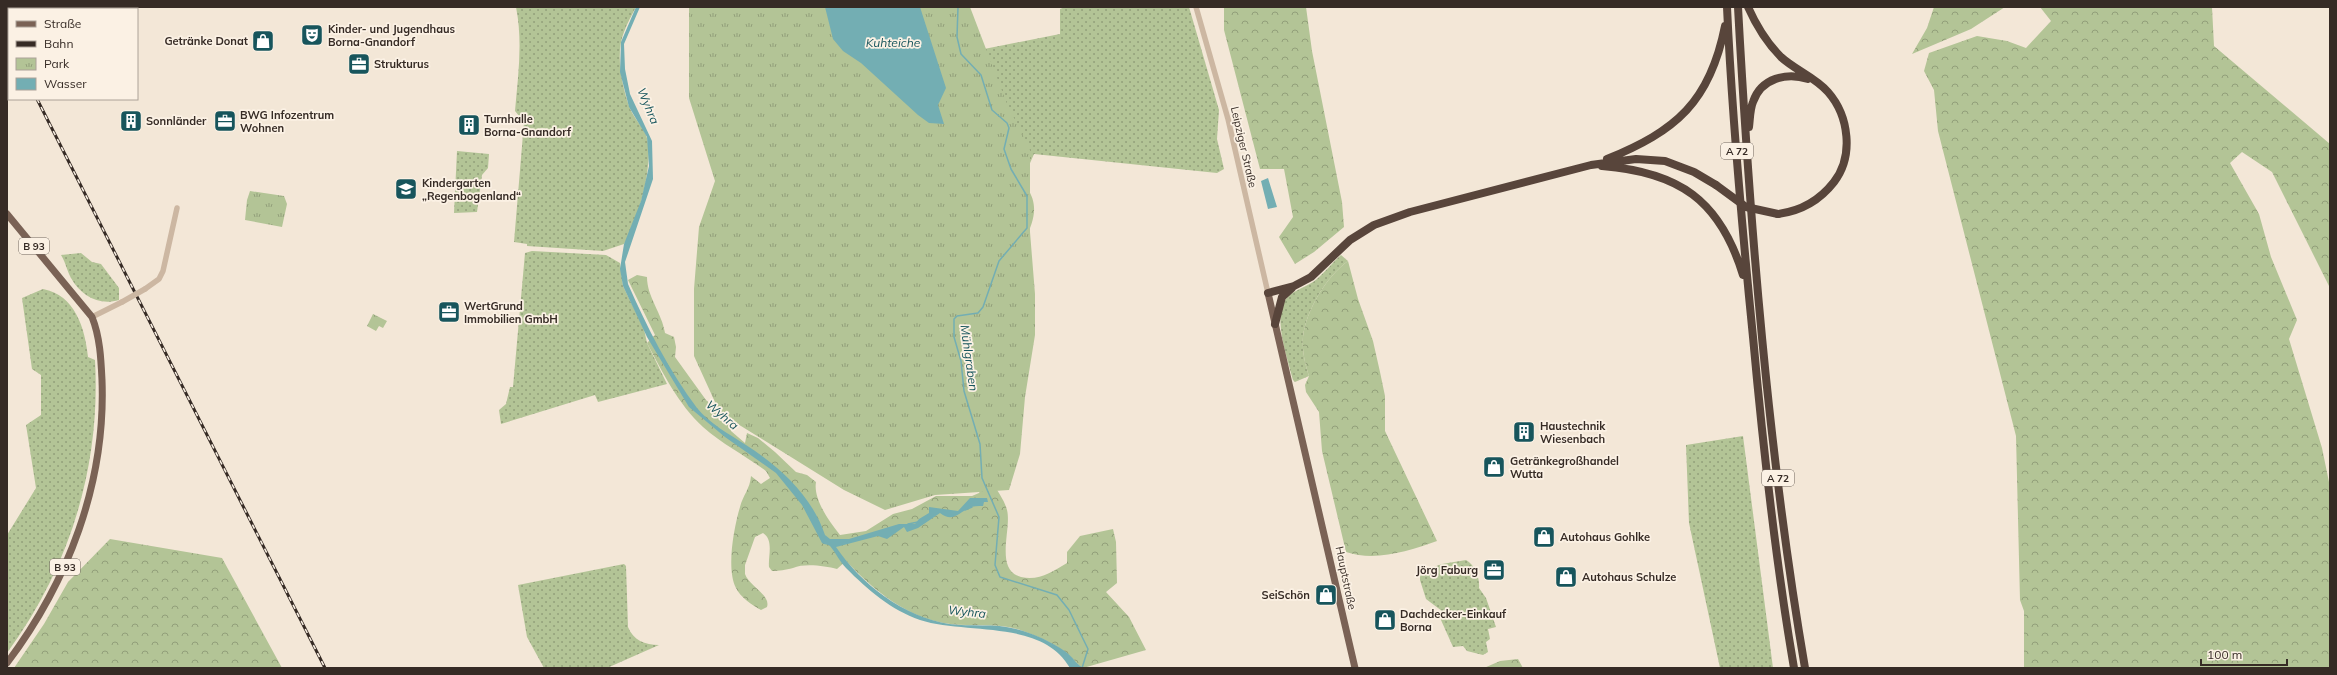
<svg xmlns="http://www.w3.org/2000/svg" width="2337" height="675" viewBox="0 0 2337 675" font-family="Mulish,sans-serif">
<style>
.grass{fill:url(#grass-dots)}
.forest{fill:url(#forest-crowns)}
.park{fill:url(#park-tufts)}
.water{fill:#73aeb3}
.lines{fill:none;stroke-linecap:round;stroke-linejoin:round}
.stream{stroke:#73aeb3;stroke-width:1.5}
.minor{stroke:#ccb7a2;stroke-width:5.5}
.major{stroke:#7a6255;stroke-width:7}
.highway{stroke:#58453b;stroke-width:8}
.rail-casing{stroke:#362b25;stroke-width:3}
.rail{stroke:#fbf1e4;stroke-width:1.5;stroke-dasharray:4.5;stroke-linecap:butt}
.minor-bridge{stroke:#ccb7a2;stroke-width:5.5}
.highway-bridge{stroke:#58453b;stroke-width:8}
.labels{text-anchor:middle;stroke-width:3.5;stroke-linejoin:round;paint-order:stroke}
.shield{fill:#fbf1e4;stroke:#71665e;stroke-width:1}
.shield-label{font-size:10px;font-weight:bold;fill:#362b25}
.poi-label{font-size:11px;font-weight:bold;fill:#362b25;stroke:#fbf1e4;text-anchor:start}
.street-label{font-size:11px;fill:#362b25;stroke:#fbf1e4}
.water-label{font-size:12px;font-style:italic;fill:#17555c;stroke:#fbf1e4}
</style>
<defs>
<pattern id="grass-dots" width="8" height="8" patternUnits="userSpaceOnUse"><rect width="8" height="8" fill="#b3c496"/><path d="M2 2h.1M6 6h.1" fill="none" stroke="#929f7a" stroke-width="1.8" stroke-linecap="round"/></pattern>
<pattern id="forest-crowns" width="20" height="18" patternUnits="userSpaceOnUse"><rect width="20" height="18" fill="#b3c496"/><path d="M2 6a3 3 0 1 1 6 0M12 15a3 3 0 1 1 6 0" fill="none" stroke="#929f7a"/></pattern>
<pattern id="park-tufts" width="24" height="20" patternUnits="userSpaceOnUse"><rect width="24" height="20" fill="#b3c496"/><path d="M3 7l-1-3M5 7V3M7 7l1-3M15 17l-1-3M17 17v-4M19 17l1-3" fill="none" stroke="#929f7a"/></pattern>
</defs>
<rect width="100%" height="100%" fill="#f3e7d7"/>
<path class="grass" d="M516,7H636C632,15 627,23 624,32C615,54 622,85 629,106C633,118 644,127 647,138C654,163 638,223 624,244L603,251L527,246V244L514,242L524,122L515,111C518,76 523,42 516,7Z
M1065,7H1189L1219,110L1217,139L1224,169L1217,173L1034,154L1027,170L974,51L1060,34V9Z
M457,151L489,154L488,168L482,175L477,212L454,213Z
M532,251L606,255L620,263L623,286L644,329L647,343L667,384L598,402L595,395L501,424L499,410L506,404L510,387H513L525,253Z
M81,253L92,262L101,264L119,288V300C99,306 81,296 71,278C67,271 66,263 61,255Z
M1341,255L1348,261C1327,276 1306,310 1303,337C1302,351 1305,364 1309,376L1295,382L1293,380C1288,360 1272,316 1286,299C1294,289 1308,287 1317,279C1326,271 1333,262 1341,255Z
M43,289C75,295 85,328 88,357L95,360C101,466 70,567 7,653V535L36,488L26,425L41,415V375L32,369L22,298Z
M1743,436L1773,668H1720L1689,523L1686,445Z
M1466,560C1475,565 1480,578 1479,588L1486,598L1496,627L1488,629L1490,639L1486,642L1488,652L1483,655L1467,651L1463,646L1453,647L1441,620L1442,611L1426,599L1420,580V572L1442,564Z
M624,564L626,566L628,627C633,640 645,645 659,645L607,668H544L527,637L518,585Z"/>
<path class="forest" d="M1224,7H1306L1312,51L1342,202L1344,227L1314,252L1295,264L1279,237L1293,217L1284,169H1260L1224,30Z
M1934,7H2005L1971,29L1912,54L1927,28Z
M2040,7H2212L2214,46L2330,144V288L2272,172L2242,152L2230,163L2259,214L2271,257L2297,320L2289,339L2322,448L2330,487L2329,668H2024V611L2020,600L2016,436L1938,131L1934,90L1924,71L1929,53L1977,36L2007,41L2026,48L2051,21Z
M1027,188C1039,205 1034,221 1025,239L996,488C1000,495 1005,502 1007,510C1012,529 994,570 1021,577C1039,581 1052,572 1067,563V552L1080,536L1113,529L1116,542L1117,583L1106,592L1129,617L1146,650L1083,668C1074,662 1074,659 1066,653C1054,643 1037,636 1023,631C1000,622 974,627 950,624C909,619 874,591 846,561L837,569C825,566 805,563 793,568C785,570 780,571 772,571L769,567C768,556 774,540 763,533L755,537L745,565V574C749,586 771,595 767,607L761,610C752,605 740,597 736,588C726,569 734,527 740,507C743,495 750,489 751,476L761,484L770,478L766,471C746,456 722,444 703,427C678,404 663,373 647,343L655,335L628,280L637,275L647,277C647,297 662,313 665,333L674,337L676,347L675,357L706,400L728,421L731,431L745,443L747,433L758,438L775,452L796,472L807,475L816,482C813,499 829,521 840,535L866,531L893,514L912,509L936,496H972L979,493L982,487Z
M1348,261L1358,299L1373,341L1380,372L1385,396V431L1437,541C1408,551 1376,562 1346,552L1322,451L1319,412L1306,392L1305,385L1309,376C1305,364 1302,351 1303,337C1306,310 1327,276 1348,261Z
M110,539L222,558L282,668H14L44,624L68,582Z
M1518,659L1523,668H1484L1500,661Z"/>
<path class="park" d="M689,7H970L1007,104L1030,150V232L1035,294V335L1025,397L1020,454L1009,490L935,495L885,510L844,490L720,413L694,356V289L699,227L715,181L689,98Z
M250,191L284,196L287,204L282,227L245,220L247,200Z
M373,314L387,321L383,328L379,326L376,331L367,326Z"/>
<path class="water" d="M636,7H640L624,44L625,69L630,94L652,141L653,179L625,262L628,284C647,327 669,371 697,408C710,424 729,434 746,445C780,467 812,496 825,535L830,539H849L899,524H915L919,519L929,513V507L958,511L970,498H987L988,502H984L983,506C978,506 973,506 969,508C958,513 953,523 940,513L918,528L907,532L904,527L887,539L878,536L836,547C862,585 903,616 949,624C971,627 994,623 1016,629C1033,633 1052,642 1066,652C1074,658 1074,662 1083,668H1070C1042,619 967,635 920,620C891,610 868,590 846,568C840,562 836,553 830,546C828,544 825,545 822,543L802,505L776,473L725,437L689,407L647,337L623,286L620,269L624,244L641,201L649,166L647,137L629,107L620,72L621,42Z
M825,7H920L946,88L938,105L944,124L929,123L918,115L861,63L843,51L833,39Z
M1268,178L1277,207L1268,209L1261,181Z"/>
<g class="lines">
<path class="stream" d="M958,7L957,37L961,54L981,75L992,110L1007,123L1009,128L1004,149L1011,169L1027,196V228L999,261L983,307L978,313L957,316L954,319V337L961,361L964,391L980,444L982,478L999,517L995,565L1000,577L1057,595L1069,610L1088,649L1082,668
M965,510L972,507
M908,524L918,522"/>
<path class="minor" d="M1196,7L1228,119L1268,293
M145,289L159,279L163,271L177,208
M92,317L122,302"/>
<path class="major" d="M7,214L92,317C100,337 101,359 102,380C106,483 68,582 7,663
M1268,293L1355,668"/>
<path class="highway" d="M1727,7C1732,117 1742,227 1753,337C1763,447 1775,558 1794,668
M1738,7C1750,226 1768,452 1805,668
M1748,7C1756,25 1767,43 1781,57C1795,70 1815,77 1828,92C1849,116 1854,156 1834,182C1820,200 1801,211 1778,214
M1749,127C1750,119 1750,109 1753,102C1761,78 1787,72 1808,79
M1607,159C1676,131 1710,102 1725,26
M1602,166C1679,172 1720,200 1743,275
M1268,293L1294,286L1311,277L1350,240L1374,225L1410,212L1591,165L1636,159L1665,161L1694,172L1716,185
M1275,324L1282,297L1292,288"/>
<g class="rail-casing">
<path id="rail" d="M7,38L9,42
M7,48L9,52
M37,99L325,668"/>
</g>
<use href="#rail" class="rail"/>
<path class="minor-bridge" d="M122,302L145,289"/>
<path class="highway-bridge" d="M1716,185L1746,207L1778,214"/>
</g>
<defs>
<g id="theatre-square" transform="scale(1.15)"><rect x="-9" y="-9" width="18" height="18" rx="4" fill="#17555c" stroke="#fbf1e4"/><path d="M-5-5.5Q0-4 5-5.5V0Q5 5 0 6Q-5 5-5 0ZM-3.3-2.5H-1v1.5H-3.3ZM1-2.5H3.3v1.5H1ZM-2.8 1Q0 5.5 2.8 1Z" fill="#fff"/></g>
<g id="shop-square" transform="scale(1.15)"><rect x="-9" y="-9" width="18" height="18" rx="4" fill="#17555c" stroke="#fbf1e4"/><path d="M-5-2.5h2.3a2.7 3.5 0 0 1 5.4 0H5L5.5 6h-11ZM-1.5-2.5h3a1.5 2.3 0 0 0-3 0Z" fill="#fff"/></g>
<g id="office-square" transform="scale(1.15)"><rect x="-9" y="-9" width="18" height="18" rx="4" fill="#17555c" stroke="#fbf1e4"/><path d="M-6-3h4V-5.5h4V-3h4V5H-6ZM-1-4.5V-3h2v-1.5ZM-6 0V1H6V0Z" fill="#fff"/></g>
<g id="building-square" transform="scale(1.15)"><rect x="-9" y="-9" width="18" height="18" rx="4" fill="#17555c" stroke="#fbf1e4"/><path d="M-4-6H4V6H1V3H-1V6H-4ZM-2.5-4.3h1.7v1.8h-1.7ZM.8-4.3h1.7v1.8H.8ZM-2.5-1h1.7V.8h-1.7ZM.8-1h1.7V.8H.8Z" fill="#fff"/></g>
<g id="school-square" transform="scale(1.15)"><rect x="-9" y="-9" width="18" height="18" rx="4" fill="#17555c" stroke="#fbf1e4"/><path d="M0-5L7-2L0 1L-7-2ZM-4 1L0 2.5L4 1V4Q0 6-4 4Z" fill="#fff"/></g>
</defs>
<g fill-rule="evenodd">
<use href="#theatre-square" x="312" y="35"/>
<use href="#shop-square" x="263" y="41"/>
<use href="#office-square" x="359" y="64"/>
<use href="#building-square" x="131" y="121"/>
<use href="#office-square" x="225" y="121"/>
<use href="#building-square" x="469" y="125"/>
<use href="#school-square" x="406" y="189"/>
<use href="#office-square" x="449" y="312"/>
<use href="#building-square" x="1524" y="432"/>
<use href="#shop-square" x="1494" y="467"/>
<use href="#shop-square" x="1544" y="537"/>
<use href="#office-square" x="1494" y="570"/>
<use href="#shop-square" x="1566" y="577"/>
<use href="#shop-square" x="1326" y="595"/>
<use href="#shop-square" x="1385" y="620"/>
</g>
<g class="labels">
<g class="shield">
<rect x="1721" y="143" width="32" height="16" rx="3"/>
<rect x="19" y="238" width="30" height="16" rx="3"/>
<rect x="1762" y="470" width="32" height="16" rx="3"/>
<rect x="50" y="559" width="30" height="16" rx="3"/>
</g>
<g class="shield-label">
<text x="1737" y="155">A 72</text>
<text x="34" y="250">B 93</text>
<text x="1778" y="482">A 72</text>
<text x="65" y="571">B 93</text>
</g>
<g class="poi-label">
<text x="328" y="33">Kinder- und Jugendhaus<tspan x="328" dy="13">Borna-Gnandorf</tspan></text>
<text x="248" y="45" text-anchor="end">Getränke Donat</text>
<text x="374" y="68">Strukturus</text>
<text x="240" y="119">BWG Infozentrum<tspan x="240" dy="13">Wohnen</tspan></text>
<text x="484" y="123">Turnhalle<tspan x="484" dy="13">Borna-Gnandorf</tspan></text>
<text x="146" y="125">Sonnländer</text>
<text x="422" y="187">Kindergarten<tspan x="422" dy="13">„Regenbogenland“</tspan></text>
<text x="464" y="310">WertGrund<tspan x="464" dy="13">Immobilien GmbH</tspan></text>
<text x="1540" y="430">Haustechnik<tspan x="1540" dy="13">Wiesenbach</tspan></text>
<text x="1510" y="465">Getränkegroßhandel<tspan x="1510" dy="13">Wutta</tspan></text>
<text x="1560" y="541">Autohaus Gohlke</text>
<text x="1478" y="574" text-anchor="end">Jörg Faburg</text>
<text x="1582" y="581">Autohaus Schulze</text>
<text x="1310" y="599" text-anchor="end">SeiSchön</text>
<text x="1400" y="618">Dachdecker-Einkauf<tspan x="1400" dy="13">Borna</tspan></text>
</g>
<g class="street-label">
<text transform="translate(1244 147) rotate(77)" y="4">Leipziger Straße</text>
<text transform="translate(1346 578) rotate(78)" y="4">Hauptstraße</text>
</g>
<g class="water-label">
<text x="893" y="47">Kuhteiche</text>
<text transform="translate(648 106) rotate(67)" y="4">Wyhra</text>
<text transform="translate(969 358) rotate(82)" y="4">Mühlgraben</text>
<text transform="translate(722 415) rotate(40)" y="4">Wyhra</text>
<text transform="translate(967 612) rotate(6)" y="4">Wyhra</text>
</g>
</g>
<rect width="2337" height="675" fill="none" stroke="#362b25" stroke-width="16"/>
<rect x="8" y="8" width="130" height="92" fill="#fbf1e4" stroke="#aca298"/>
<rect x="16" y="21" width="20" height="6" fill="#7a6255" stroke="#aca298"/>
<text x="44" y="28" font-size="12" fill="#362b25">Straße</text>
<rect x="16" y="41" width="20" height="6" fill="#362b25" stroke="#aca298"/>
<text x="44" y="48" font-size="12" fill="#362b25">Bahn</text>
<rect x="16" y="58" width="20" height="12" fill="url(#park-tufts)" stroke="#aca298"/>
<text x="44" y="68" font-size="12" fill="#362b25">Park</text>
<rect x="16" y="78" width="20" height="12" fill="#73aeb3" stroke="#aca298"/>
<text x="44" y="88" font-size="12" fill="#362b25">Wasser</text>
<path d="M2201 659v6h86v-6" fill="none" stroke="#362b25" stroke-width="2"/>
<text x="2207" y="659" font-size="12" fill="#362b25" stroke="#fbf1e4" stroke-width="3" paint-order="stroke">100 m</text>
</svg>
